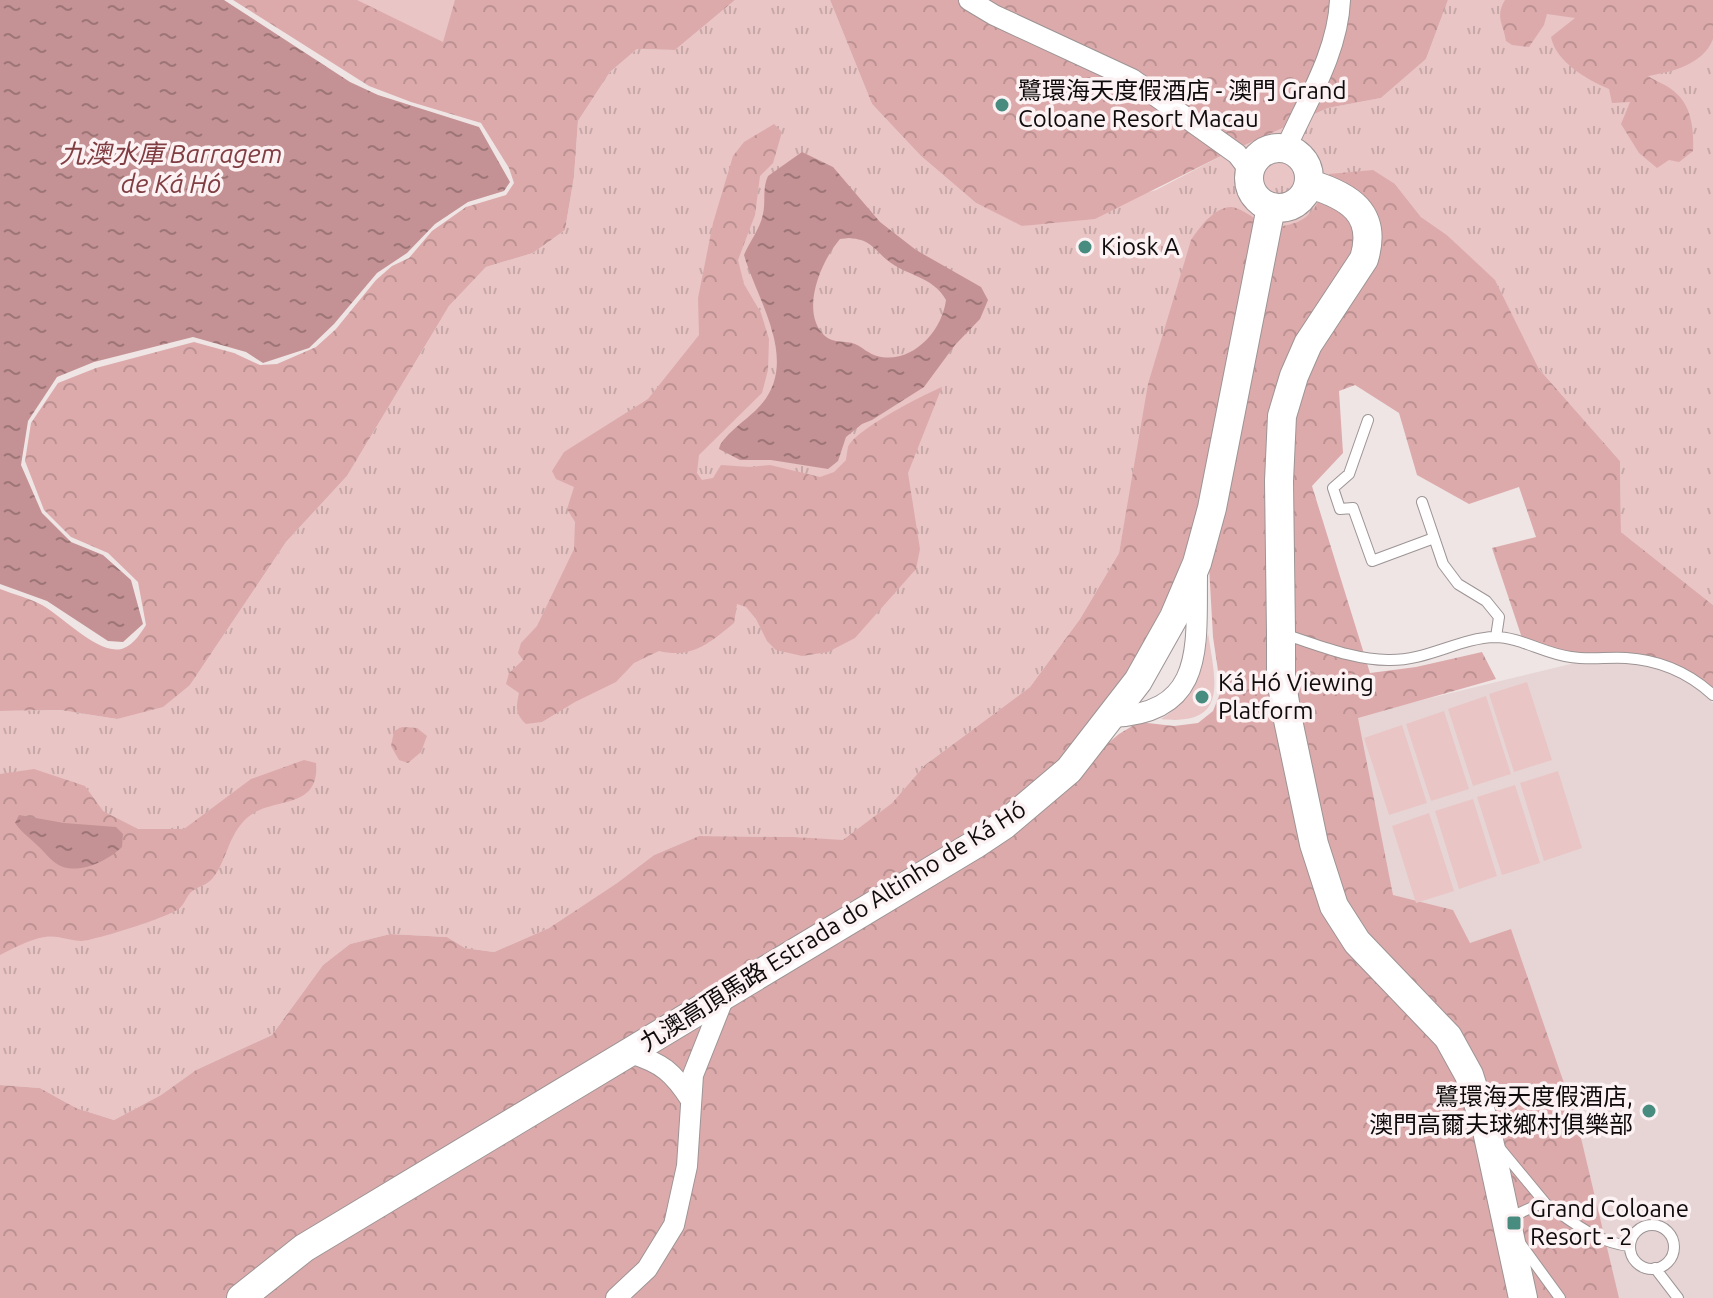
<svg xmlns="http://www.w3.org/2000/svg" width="1713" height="1298" viewBox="0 0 1713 1298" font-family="Ubuntu,'Noto Sans SC',sans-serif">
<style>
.built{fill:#e7d5d5}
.grass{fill:url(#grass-tufts)}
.forest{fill:url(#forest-crowns)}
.green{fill:#e9c5c5}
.water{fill:url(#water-ripples);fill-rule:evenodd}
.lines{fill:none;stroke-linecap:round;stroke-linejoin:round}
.lane-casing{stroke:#9d9495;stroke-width:12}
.street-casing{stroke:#9d9495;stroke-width:22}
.secondary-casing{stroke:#9d9495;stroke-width:30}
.lane{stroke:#fff;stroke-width:10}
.street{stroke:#fff;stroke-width:20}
.secondary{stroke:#fff;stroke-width:28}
.poi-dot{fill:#488c7f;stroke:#fcf2f3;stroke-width:3}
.labels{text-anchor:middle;stroke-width:7;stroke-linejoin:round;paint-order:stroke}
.poi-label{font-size:24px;fill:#0f0b0c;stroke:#fcf2f3;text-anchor:start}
.street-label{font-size:24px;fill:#0f0b0c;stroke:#fcf2f3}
.water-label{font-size:26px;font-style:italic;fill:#803e43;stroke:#fcf2f3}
</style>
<defs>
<pattern id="grass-tufts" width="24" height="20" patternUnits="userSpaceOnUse" patternTransform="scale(2)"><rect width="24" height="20" fill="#e9c5c5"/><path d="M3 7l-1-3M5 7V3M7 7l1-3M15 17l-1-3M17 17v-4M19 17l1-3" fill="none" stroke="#c7a8a8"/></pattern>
<pattern id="forest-crowns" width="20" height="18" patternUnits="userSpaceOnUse" patternTransform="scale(2)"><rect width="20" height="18" fill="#ddaaab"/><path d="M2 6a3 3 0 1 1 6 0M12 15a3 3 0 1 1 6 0" fill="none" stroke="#bc9192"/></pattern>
<pattern id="water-ripples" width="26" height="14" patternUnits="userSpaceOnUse" patternTransform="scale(2)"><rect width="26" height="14" fill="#c49294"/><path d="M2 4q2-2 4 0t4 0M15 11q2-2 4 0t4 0" fill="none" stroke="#9e7577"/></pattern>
</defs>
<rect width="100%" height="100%" fill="#efe5e5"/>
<path class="built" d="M1579,662H1628L1656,666L1683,677L1713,703V1298H1575L1417,989L1332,722Z"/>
<path class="grass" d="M735,0H830L872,104L921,156L976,203L1023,226L1156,190L1227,153L1328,108L1381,98L1426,59L1448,0H1713V605L1621,532L1620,461L1539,369L1495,281L1447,235L1421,217L1395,184L1329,174C1318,206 1314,223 1276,227L1134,472L1119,553L1080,619L1030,687L925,765L892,803L843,841L795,837L699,836L654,855L617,883L549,928L494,952L465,948L447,937L390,934L350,944L323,965L272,1035L196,1070L161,1095L114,1120L76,1108L40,1088L0,1085V711L60,710L117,719L190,685L286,542L347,476L449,306L486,267L533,253L565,230L574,177L578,121L610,72L637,49L675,50Z"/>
<path class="forest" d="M233,0H735L675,50L637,49L610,72L578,121L574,177L565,230L533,253L486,267L449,306L347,476L286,542L190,685L163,707L117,719L60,710L0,711V589C13,594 29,598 42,605C61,615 101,658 124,648C134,644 140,634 146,625L138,582L108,553L71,537L44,510L25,461L31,423L58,383L96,368L194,342L234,353L260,365L277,364L316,347L336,329L376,280L392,266L409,258L432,231L466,207L506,195L514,183L509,168L481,123L411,102L369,86Z
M830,0H1448L1426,59L1381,98L1328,108L1227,153L1095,219L1022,226L976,203L921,156L872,104Z
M1505,0H1713C1713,11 1713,29 1713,39C1703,65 1671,72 1648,76C1657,82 1670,86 1677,94C1692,108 1694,131 1693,151L1679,162L1669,160L1657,168L1639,153L1621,124L1630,102L1612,103L1609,89C1586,79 1556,62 1551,37L1575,18L1547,14L1544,25L1529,47L1512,45L1506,41C1503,23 1495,17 1505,0Z
M774,124L782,132L773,163L760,176L755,215L738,260L744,284L761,313L769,339L768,370L762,393L699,455L697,473L702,480L713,478L721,465L750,467L770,465L820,477L834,472L846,460C846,459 848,447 848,447C856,429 923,395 942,387L908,473L920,549L916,569L855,638L828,652L802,656L776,650L767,641L756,619L746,607L737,604L734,623C710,643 691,659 659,651L634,663L616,682L575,702L542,722L526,724C515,714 516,707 519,693L506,684L509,673L523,660L518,653L521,643L537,626L574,549L575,522L567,509L574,487L556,479L552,471L564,452L648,399L699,335L698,298L713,223L733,156L744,142Z
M1373,170L1395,184L1421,217L1447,235L1495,280L1539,369L1620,461L1621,532L1713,605V695L1665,665L1585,658L1524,644L1492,548L1536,537L1519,487L1469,504L1417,475L1399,413L1355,385L1339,391L1343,453L1312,486L1370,673L1416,667L1482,652L1496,679L1358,718L1393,895L1453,910L1470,943L1511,929L1577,1121L1619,1298H0V1085L40,1088L76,1108L114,1120L161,1095L196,1070L272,1035L323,965L350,944L390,934L447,937L465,948L494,952L549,928L617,883L654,855L699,836L795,837L843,840L892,803L925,765L1030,687L1080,619L1119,553L1148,384L1191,240C1199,228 1215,206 1232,207C1240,208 1249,215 1256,219L1197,522L1170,591L1143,647L1116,689L1101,749L1119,734L1139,722L1174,726L1198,723L1213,711L1221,691L1213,637L1209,566L1276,227C1313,223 1318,205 1329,174Z
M402,727L417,728L427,736L421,752L408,763L399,760L391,746L394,731Z
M304,760L316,763C320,811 273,796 248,817C227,835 227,863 211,880C205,886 196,887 190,893C186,898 184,904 180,908C170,917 95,940 82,941C69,941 59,935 45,937C30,939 14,948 0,955V774L34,769L85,786L103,811L138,829H184L251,779Z"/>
<path class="green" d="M357,0H455L443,42Z
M1208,633C1215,680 1230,727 1161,719C1198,696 1201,673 1208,633Z
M1527,682L1552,760L1514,772L1489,694Z
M1486,696L1511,774L1473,786L1448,709Z
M1444,711L1469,789L1431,801L1406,724Z
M1402,725L1427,803L1389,815L1364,738Z
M1558,771L1582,848L1544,861L1520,783Z
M1515,785L1540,863L1502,875L1477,797Z
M1473,799L1497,876L1459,889L1435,811Z
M1429,813L1454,891L1416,903L1392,826Z"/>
<path class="water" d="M0,0H224L350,82L378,95L479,127L510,182L504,191L468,202L435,224L407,253L377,273L334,324L309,348L263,363L246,352L193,337L94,362L57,377L28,421L21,465L42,513L71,542L103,555L131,580L143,624L123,642L108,641L47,601L0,584Z
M802,152L833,167L880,222L916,250L981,287L988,300L980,319L955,345L924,387L872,420L862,424L846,437L838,461L828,469L771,460H740L719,449C721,437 746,420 756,410C803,365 758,303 744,255C750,241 760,229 763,214C766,201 762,189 768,176ZM849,238C871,240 872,247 887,260C906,276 933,276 946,300C942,332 911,365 877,356C869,354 862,347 855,344C845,340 834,344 825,336C799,312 821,261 840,239Z
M19,815L64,823L116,827L123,834L122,847C108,860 84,873 63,867C52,863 46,853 38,846C30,838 22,833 15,823Z"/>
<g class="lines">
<g class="lane-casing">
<path id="lane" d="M1368,420L1349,474L1333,488L1340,509L1353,508L1372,561L1434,538
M1422,502L1443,564L1458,584L1486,601L1499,617L1496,637
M1283,634C1316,644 1353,660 1388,660C1427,661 1459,638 1495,637C1520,637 1545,654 1571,657C1589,660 1607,657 1626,658C1660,660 1688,672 1713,695
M1498,1146L1546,1204
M1507,1219L1537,1205L1546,1204C1573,1222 1597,1243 1630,1246
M1630 1247a22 22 0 1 1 44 0a22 22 0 1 1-44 0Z
M1520,1243L1560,1298
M1655,1268L1678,1298"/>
</g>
<g class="street-casing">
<path id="street" d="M969,0L994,15L1132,79L1237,154L1250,171
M1286,148C1307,101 1338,52 1340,0
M1112,717C1206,713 1196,646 1197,575
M630,1053C662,1063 673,1072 691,1100
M616,1298L647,1269L674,1225L687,1166L693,1075L724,997"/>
</g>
<g class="secondary-casing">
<path id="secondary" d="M1249 178a30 30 0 1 1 60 0a30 30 0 1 1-60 0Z
M1310,184C1349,196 1378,213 1364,259L1308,344L1294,376L1282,416L1279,481L1281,633V679L1288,720L1314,844L1334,906L1357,942L1448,1037L1469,1075L1487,1131L1523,1298
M241,1298L304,1248L974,845L1004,825L1069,770L1138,681L1174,617L1197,563L1212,508L1271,207"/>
</g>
<use href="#lane" class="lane"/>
<use href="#street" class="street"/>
<use href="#secondary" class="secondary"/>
</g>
<g class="poi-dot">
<circle cx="1002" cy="105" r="8"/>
<circle cx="1085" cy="247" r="8"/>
<circle cx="1202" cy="697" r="8"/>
<circle cx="1649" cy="1111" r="8"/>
<rect x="1506" y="1215" width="16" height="16" rx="4"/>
</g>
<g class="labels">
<g class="poi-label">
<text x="1018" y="99">鷺環海天度假酒店 - 澳門 Grand<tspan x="1018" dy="28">Coloane Resort Macau</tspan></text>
<text x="1101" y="255">Kiosk A</text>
<text x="1218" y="691">Ká Hó Viewing<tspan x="1218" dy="28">Platform</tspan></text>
<text x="1633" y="1105" text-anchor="end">鷺環海天度假酒店,<tspan x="1633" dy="28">澳門高爾夫球鄉村俱樂部</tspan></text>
<text x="1530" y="1217">Grand Coloane<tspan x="1530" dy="28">Resort - 2</tspan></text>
</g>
<g class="street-label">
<text transform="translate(833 926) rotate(-32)" y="8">九澳高頂馬路 Estrada do Altinho de Ká Hó</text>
</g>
<g class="water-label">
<text x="171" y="163">九澳水庫 Barragem<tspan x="171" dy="30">de Ká Hó</tspan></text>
</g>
</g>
</svg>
